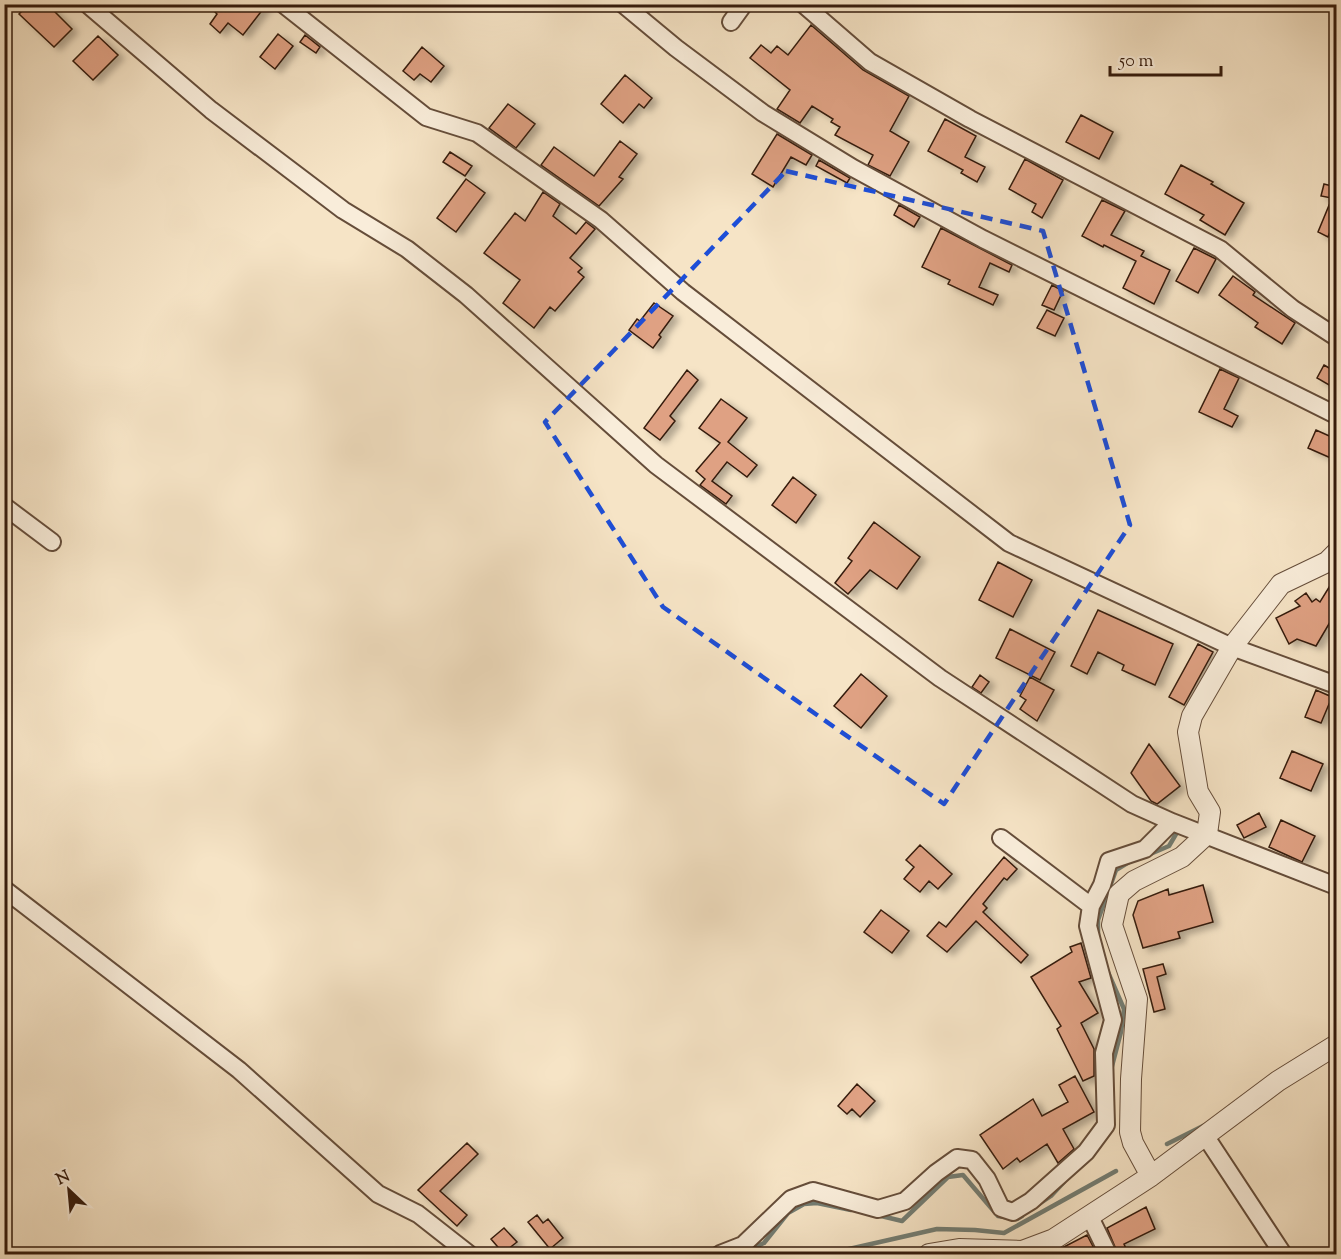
<svg xmlns="http://www.w3.org/2000/svg" width="1341" height="1259" viewBox="0 0 1341 1259" font-family="'Sorts Mill Goudy',serif">
<style>
.lines{fill:none;stroke-linecap:round;stroke-linejoin:round}
.stream{stroke:#737d73;stroke-width:4.5}
.building{fill:#dfa183;stroke:#351b0c;stroke-width:1.5;filter:url(#shadow)}
.minor-casing{stroke:#654d3a;stroke-width:20}
.tertiary-casing{stroke:#654d3a;stroke-width:22}
.minor{stroke:#f9edda;stroke-width:16}
.tertiary{stroke:#f9edda;stroke-width:20}
.marked{fill:none;stroke:#1d4ed8;stroke-width:4.5;stroke-dasharray:12 8;stroke-linejoin:round}
</style>
<defs>
<filter id="shadow"><feDropShadow dx="6" dy="3.5" stdDeviation="3" flood-color="#0004"/></filter>
</defs>
<rect width="100%" height="100%" fill="#f6e4c6"/>
<filter id="stains"><feTurbulence type="fractalNoise" baseFrequency=".00333" numOctaves="4"/><feColorMatrix values="0 0 0 0 .2 0 0 0 0 .09 0 0 0 0 .02 0 0 0 .5 -.17"/></filter>
<radialGradient id="worn" r=".72"><stop offset=".6" stop-color="#630" stop-opacity="0"/><stop offset="1" stop-color="#630" stop-opacity=".3"/></radialGradient>
<g class="lines">
<path class="stream" d="M1148,855L1169,846L1179,829
M1098,936V920L1116,870L1129,862
M1107,970L1124,1009L1121,1032L1111,1070
M1167,1144L1205,1125
M1039,1204L1051,1196L1064,1182
M877,1215L902,1221L948,1177L963,1175L998,1216L1017,1219L1022,1216
M746,1251L764,1243L788,1213L804,1204L817,1203L851,1210
M827,1254L937,1229L975,1230L1004,1233L1116,1171"/>
</g>
<path class="building" d="M29,4H47L72,29L54,47L19,14Z
M219,4H267L243,35L228,23L220,33L210,24L217,14L214,11Z
M811,25L863,70L909,96L890,131L909,142L890,176L868,165L873,155L835,135L840,127L831,122L833,119L812,106L800,123L777,109L790,90L750,58L761,45L771,53L777,46L788,55Z
M278,34L293,46L275,69L260,57Z
M305,35L320,47L316,53L300,42Z
M98,36L118,55L93,80L73,61Z
M422,47L444,66L431,82L420,74L414,80L403,71Z
M625,75L652,98L644,108L639,104L623,123L601,104Z
M508,104L535,124L516,148L489,128Z
M1081,115L1113,132L1099,159L1066,142Z
M945,119L976,136L965,157L985,167L977,182L961,173L963,170L928,151Z
M777,134L812,155L806,165L791,157L773,187L752,174Z
M620,141L637,154L619,177L623,179L599,206L541,165L554,147L594,176Z
M450,152L472,166L465,176L443,162Z
M1025,159L1063,180L1042,218L1032,212L1036,204L1009,189Z
M819,160L850,178L847,183L816,166Z
M1181,165L1213,182L1211,184L1244,203L1225,235L1200,220L1204,215L1165,194Z
M466,179L485,193L456,232L437,218Z
M1324,184L1336,187V232L1331,229L1328,237L1318,232L1332,198L1321,196Z
M543,192L560,204L553,216L576,234L586,222L595,229L570,258L582,268L578,272L584,277L555,311L550,307L534,328L503,303L520,280L484,253L515,213L525,221Z
M1102,200L1125,211L1111,235L1144,251L1141,256L1170,270L1154,304L1123,288L1136,261L1104,245L1103,247L1082,236Z
M899,205L920,217L914,227L894,215Z
M941,228L1012,265L1009,272L990,263L979,287L998,295L993,305L948,284L950,280L922,267Z
M1194,248L1216,259L1198,293L1176,281Z
M1233,276L1255,292L1253,295L1295,323L1282,344L1255,327L1258,323L1219,295Z
M1052,285L1063,291L1054,310L1042,305Z
M654,303L673,316L659,335L661,337L653,348L629,330L637,319L640,321Z
M1047,310L1064,318L1055,336L1037,328Z
M1324,365L1336,372V389L1317,378Z
M1220,369L1239,378L1224,409L1238,416L1232,427L1199,412Z
M687,370L698,380L670,416L675,421L660,440L644,428Z
M721,399L747,418L728,442L757,465L747,477L727,462L712,481L732,496L726,504L700,485L705,479L696,471L720,443L699,428Z
M1316,430L1336,439V451L1333,459L1308,448Z
M793,477L816,495L796,523L772,505Z
M874,522L920,557L897,589L870,570L848,594L835,583L852,561L848,558Z
M998,562L1032,580L1013,617L979,600Z
M1336,576V612L1316,646L1297,639L1289,644L1276,618L1300,606L1295,601L1306,593L1312,602L1316,599L1320,602Z
M1098,610L1173,644L1155,685L1122,670L1124,665L1098,652L1087,674L1071,666Z
M1010,629L1055,652L1040,680L996,658Z
M1198,644L1213,652L1184,705L1169,697Z
M861,674L887,696L861,728L834,706Z
M980,675L989,682L981,693L972,687Z
M1030,677L1054,690L1037,721L1020,709L1026,700L1020,696Z
M1316,690L1332,697L1321,723L1305,717Z
M1149,744L1180,786L1157,804L1151,801L1131,773Z
M1292,751L1323,764L1311,791L1280,778Z
M1259,813L1266,827L1244,838L1237,825Z
M1281,820L1315,836L1302,862L1269,847Z
M920,845L952,874L938,889L929,881L920,892L904,879L914,867L906,860Z
M1004,857L1017,869L1007,880L1004,878L983,904L987,908L983,912L1028,955L1021,963L976,921L947,952L927,936L939,922L946,927Z
M1203,885L1213,922L1178,932L1180,938L1143,948L1133,915L1138,901L1168,889L1169,895Z
M881,910L909,931L892,953L864,932Z
M1081,943L1091,978L1079,982L1098,1013L1081,1023L1094,1049V1076L1083,1081L1057,1029L1061,1026L1031,977L1072,952L1070,947Z
M1163,964L1166,974L1157,977L1165,1009L1154,1012L1143,969Z
M1075,1076L1094,1112L1063,1129L1074,1149L1058,1163L1047,1144L1020,1162L1017,1158L1003,1169L980,1135L1033,1099L1042,1116L1068,1102L1059,1085Z
M857,1084L875,1101L860,1117L852,1109L847,1114L838,1106Z
M467,1143L478,1154L440,1191L467,1215L457,1226L418,1190Z
M1146,1207L1155,1229L1124,1244L1127,1251L1118,1254L1107,1228Z
M537,1215L543,1223L548,1219L563,1238L550,1249L528,1222Z
M504,1228L517,1242L503,1253L491,1239Z
M1087,1235L1097,1254H1047L1058,1250Z"/>
<g class="lines">
<g class="minor-casing">
<path id="minor" d="M87,4L211,110L343,210L407,249L466,295L656,465L940,678L1132,804L1172,822L1336,886
M283,4L426,117L477,133L601,220L683,292L1009,543L1232,647L1336,685
M623,4L676,48L763,113L853,168L983,239L1336,415
M803,4L870,62L970,119L1220,249L1293,309L1336,337
M731,22L744,4
M4,506L52,542
M1001,838L1091,906
M4,889L239,1070L378,1194L418,1214L469,1254
M1206,1137L1283,1254
M1090,1217L1108,1254
M720,1254L743,1245L791,1199L813,1191L878,1209L905,1201L936,1173L957,1158L972,1160L987,1179L1001,1208L1013,1212L1031,1201L1086,1152L1106,1125L1104,1053L1113,1020L1088,926L1091,906L1102,885L1109,861L1145,849L1172,822"/>
</g>
<g class="tertiary-casing">
<path id="tertiary" d="M1151,1176L1133,1143L1130,1132L1131,1079L1137,999L1112,925L1119,894L1134,881L1182,857L1207,834L1210,812L1198,792L1188,732L1192,716L1232,647L1281,584L1327,562L1336,553
M929,1254L959,1249L1022,1251L1054,1239L1151,1176L1278,1081L1336,1045"/>
</g>
<use href="#minor" class="minor"/>
<use href="#tertiary" class="tertiary"/>
</g>
<path class="marked" d="M786,171L1043,231L1130,525L944,804L663,607L545,422Z"/>
<rect width="1341" height="1259" fill="none" stroke="#f6e4c6" stroke-width="24"/>
<rect x="6" y="6" width="1329" height="1247" fill="none" stroke="#351b0c" stroke-width="3"/>
<rect x="12" y="12" width="1317" height="1235" fill="none" stroke="#351b0c" stroke-width="1.5"/>
<g transform="translate(69 1190) rotate(334)" stroke="#f9edda" stroke-width="4.5" paint-order="stroke">
<path d="M0-4.5L10 22L0 15L-10 22Z" fill="#351b0c"/>
<text y="-9" font-size="16" font-weight="bold" text-anchor="middle" fill="#351b0c">N</text>
</g>
<path d="M1110 66v9h111v-9" fill="none" stroke="#351b0c" stroke-width="3"/>
<text x="1119" y="66" font-size="18" fill="#351b0c" stroke="#f9edda" stroke-width="4.5" paint-order="stroke">50 m</text>
<rect width="100%" height="100%" filter="url(#stains)"/>
<rect width="100%" height="100%" fill="url(#worn)"/>
</svg>
